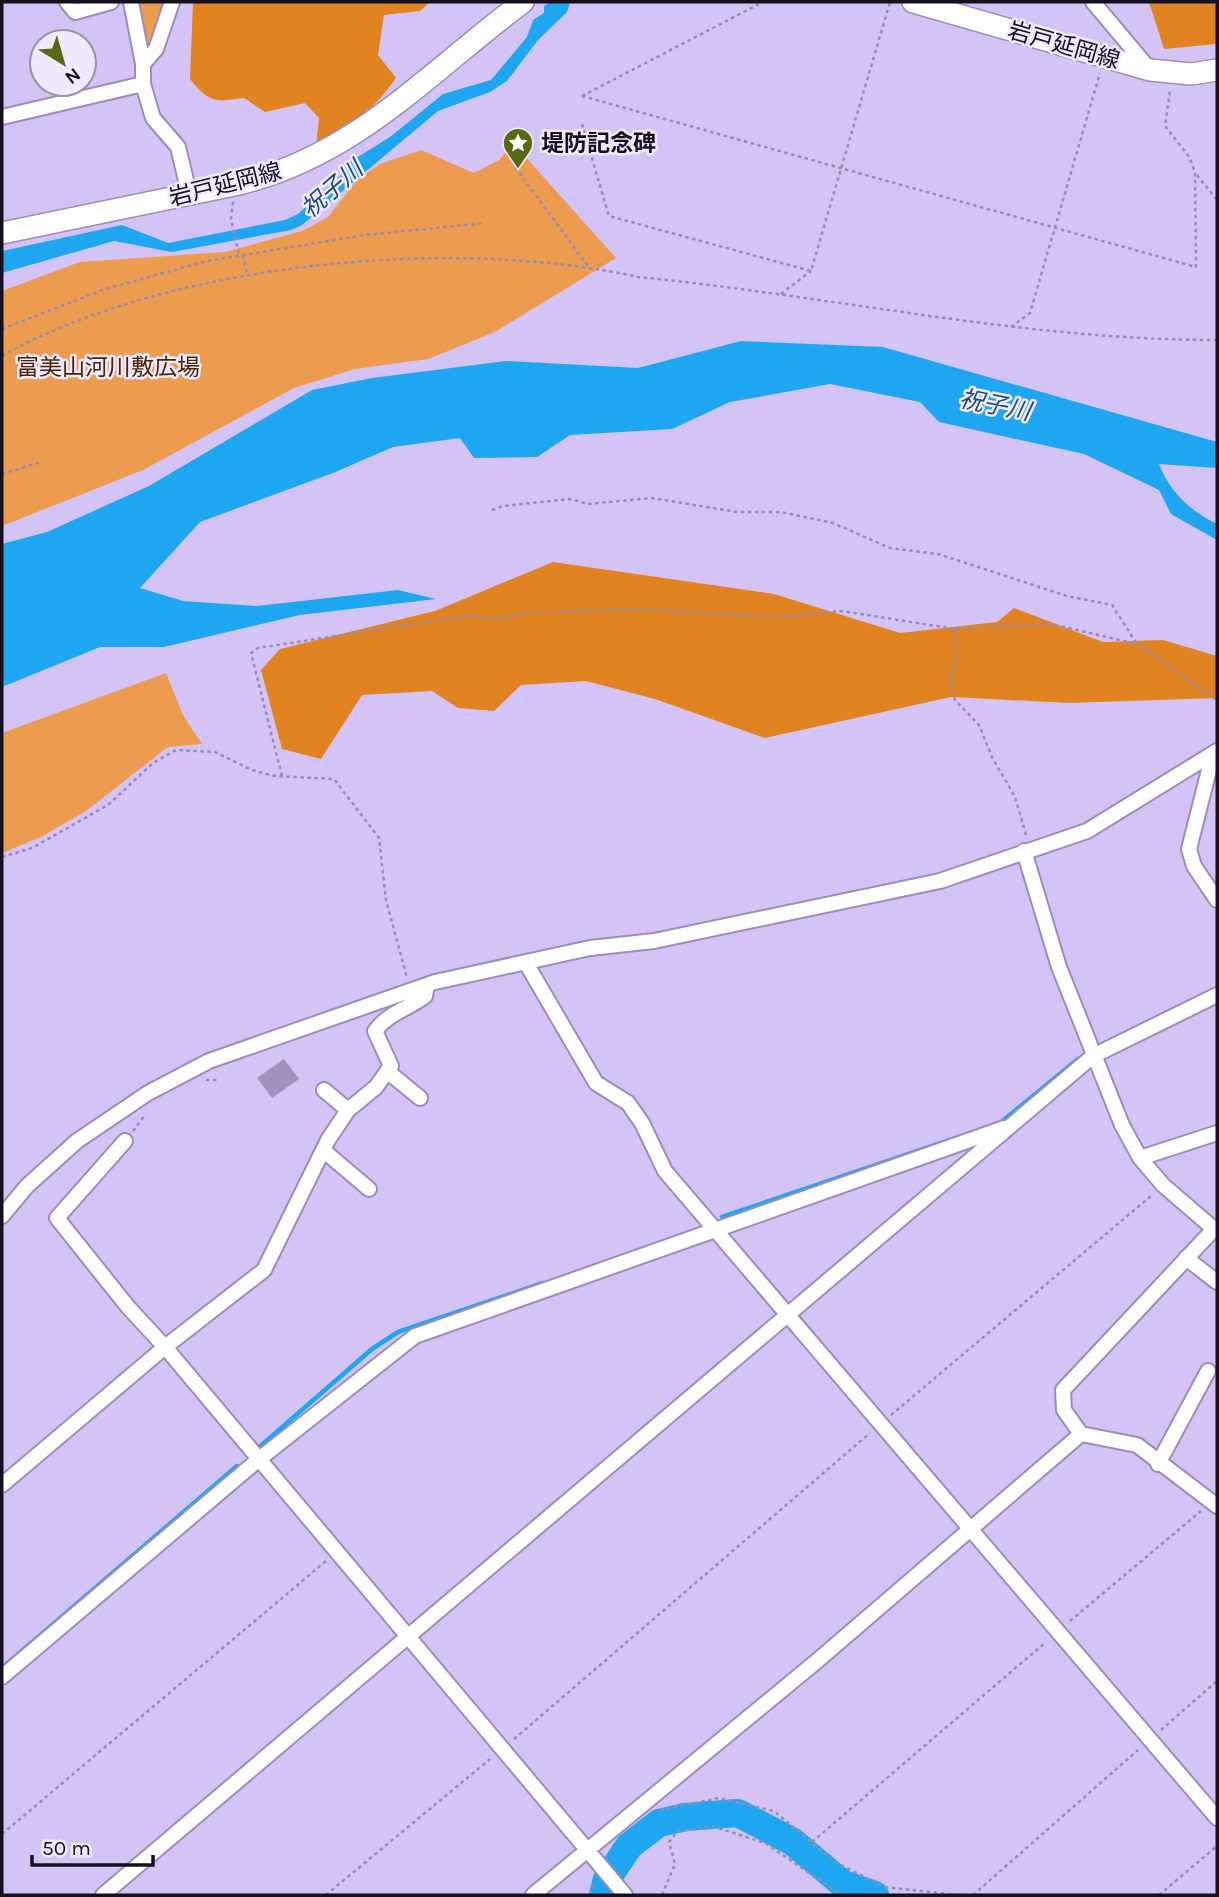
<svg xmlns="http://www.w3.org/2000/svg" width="1219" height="1897" viewBox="0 0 1219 1897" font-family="Karla,'Noto Sans JP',sans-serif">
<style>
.green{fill:#ed9b4f}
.forest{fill:#e08320}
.water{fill:#1ea6f1}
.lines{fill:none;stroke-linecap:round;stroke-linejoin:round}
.stream{stroke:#1ea6f1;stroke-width:4.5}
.river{stroke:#1ea6f1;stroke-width:28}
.building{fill:#a191bf}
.minor-casing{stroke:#9d8cbb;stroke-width:18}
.secondary-casing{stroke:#9d8cbb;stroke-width:24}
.path{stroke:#988bb2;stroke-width:2.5;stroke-dasharray:3.5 3.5;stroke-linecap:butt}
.minor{stroke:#fff;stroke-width:14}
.secondary{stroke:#fff;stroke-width:21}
.labels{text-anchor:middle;stroke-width:5;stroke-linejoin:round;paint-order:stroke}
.street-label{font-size:23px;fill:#150f20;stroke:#f1eaff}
.poi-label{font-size:23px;font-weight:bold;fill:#150f20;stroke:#f1eaff;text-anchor:start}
.park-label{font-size:23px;fill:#472300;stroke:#f1eaff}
.water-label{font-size:24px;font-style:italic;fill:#1b4b6a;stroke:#f1eaff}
</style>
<rect width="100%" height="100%" fill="#d4c4f5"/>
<path class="green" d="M135,2H168L149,48L146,47Z
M513,143L616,258L495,332L428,359L355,369L294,388L143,470L2,526V291L80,262L225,252L302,231L328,217L357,180L380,164L421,150L474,173L499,160Z
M166,673L183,715L202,744L168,747L86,811L41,837L2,853V733Z"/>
<path class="forest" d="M193,2H430L420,11L384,15L378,55L396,78C375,108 350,130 316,145L319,118L305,103L265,112L244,98C215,102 209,103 190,79Z
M1149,2H1217V44L1164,49Z
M553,562L774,594L900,633L997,622L1014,608L1103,642L1163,640L1217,656V698L1068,703L951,697L765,738L655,699L586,681L521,685L494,711L458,708L432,691L362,695L321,759L282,749L261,670L280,649L435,611Z"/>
<path class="water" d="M550,2H570L567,12L538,40L507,81L490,92L438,111L302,225L291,230L172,252L114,241L2,273V251L122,225L168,243L285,220L298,214L342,174L345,165L390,137L443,94L491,80L527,37L533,20L544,13V6Z
M741,341L883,347L1217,442V468L1159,464C1169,491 1191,512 1217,524V540L1171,514L1159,490L1084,454L939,422L920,402L830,384L730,402L672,429L570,435L537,457L474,458L460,438L393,447L333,473L200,522L140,588L183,601L257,606L398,590L436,599L300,615L164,647H100L2,687V544L47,532L149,486L312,390L372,378L506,361L638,368Z"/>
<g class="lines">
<path class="stream" d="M1000,1123L1078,1059
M722,1217L959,1137
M257,1449L372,1349L398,1332L543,1283
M2,1668L237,1466"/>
<path class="river" d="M603,1895L607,1879L629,1846L659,1823L685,1817L738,1813L793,1842L843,1884L875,1895"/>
</g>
<path class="building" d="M284,1059L299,1079L272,1098L257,1078Z"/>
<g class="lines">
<g class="minor-casing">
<path id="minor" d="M67,2L75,12L111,2
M131,2L143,64
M1093,2L1150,70
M143,84V64L156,49L172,2
M2,117L143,84L153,118L178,147L189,193
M1213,754L1189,849L1194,866L1217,900
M1024,851L1059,967L1122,1125L1140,1158L1163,1185L1214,1229L1063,1390L1064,1410L1081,1434L1137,1445L1217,1506
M526,963L596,1083L628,1103L642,1123L665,1171L1217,1818
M387,1071L420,1098
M324,1090L348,1110
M125,1141L57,1218L128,1307L165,1347L625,1895
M323,1150L369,1189
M1140,1158L1217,1133
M2,1216L27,1186L77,1141L148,1093L209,1061L435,982L590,948L654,941L940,881L1087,831L1217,751
M1186,1258L1217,1282
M1158,1464L1208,1371
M2,1485L165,1347L264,1270L328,1140L348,1110L376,1087L391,1066L375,1031C388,1013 408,1009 425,996L427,985
M2,1677L258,1460L415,1336L1004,1128
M103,1895L1093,1056L1217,995
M533,1895L817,1661L1081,1434"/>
</g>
<g class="secondary-casing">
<path id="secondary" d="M913,2L1150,70L1191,74L1217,70
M2,233L239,184C357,155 429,72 523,2"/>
</g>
<path class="path" d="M582,96L1196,267L1195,173L1190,158L1165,126L1170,91
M582,96L763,2
M582,124L609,216L811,271L890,2
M515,167L588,266
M1197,175L1217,200
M233,202L231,219L239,255
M243,255L247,276
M781,294L811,271
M1011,327L1030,313L1100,73
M2,329L105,289L207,261L365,235L485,223
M2,356C169,262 453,236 638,277C832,296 1022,340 1217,340
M2,474L41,462
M492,510L503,506L570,499L588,504L652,498L737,512H781L833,523L890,548L938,554L1067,596L1112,605L1137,644L1217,700
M955,629L957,653L950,683L955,700L979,725L992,757L1015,797L1026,835
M282,776L251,653L258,648L472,615L496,619L526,613L634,609L779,617L842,611L955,629L1051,624L1137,644
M2,857L32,848L108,805L153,763L176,750L215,752L252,770L274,776L334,779L379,838L386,900L407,978
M206,1080H220
M133,1131L146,1114
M891,1415L1151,1196
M1070,1621L1201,1511
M1161,1730L1217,1681
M514,1739L870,1433
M660,1810L719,1798L774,1811L835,1862L885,1887L957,1895
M2,1834L326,1561
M812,1842L1046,1642
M326,1895L490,1759
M590,1895L594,1882
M662,1895L675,1864L669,1842L677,1832L712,1826L765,1843L842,1895
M973,1895L1138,1750
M1159,1895L1217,1846"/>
<use href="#minor" class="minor"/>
<use href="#secondary" class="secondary"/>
</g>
<defs>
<g id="sight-pin" transform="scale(1.575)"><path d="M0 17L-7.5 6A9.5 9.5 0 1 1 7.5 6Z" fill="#586913" stroke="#f1eaff"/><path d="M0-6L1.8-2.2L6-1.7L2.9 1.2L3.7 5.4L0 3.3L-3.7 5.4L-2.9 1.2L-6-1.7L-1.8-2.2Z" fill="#fff"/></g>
</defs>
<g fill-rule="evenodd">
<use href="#sight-pin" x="518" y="143"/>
</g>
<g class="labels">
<g class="street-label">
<text transform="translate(1064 45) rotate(16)" y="8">岩戸延岡線</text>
<text transform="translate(225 184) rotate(-14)" y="8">岩戸延岡線</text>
</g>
<g class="poi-label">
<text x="541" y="151">堤防記念碑</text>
</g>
<g class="park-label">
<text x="108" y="375">富美山河川敷広場</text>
</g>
<g class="water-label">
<text transform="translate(332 189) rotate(-41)" y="8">祝子川</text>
<text transform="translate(995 405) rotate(11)" y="8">祝子川</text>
</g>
</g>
<rect width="1219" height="1897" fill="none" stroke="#150f20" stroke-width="7"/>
<g transform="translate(63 63) rotate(143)"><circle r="33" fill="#f1eaff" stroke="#9992a6" stroke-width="2"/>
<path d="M0-5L12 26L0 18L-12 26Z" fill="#586913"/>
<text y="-10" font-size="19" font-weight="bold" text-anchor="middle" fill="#150f20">N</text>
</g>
<path d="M32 1855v10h121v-10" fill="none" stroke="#150f20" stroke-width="3.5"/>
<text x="42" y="1855" font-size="21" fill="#150f20" stroke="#f1eaff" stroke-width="5" paint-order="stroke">50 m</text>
</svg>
